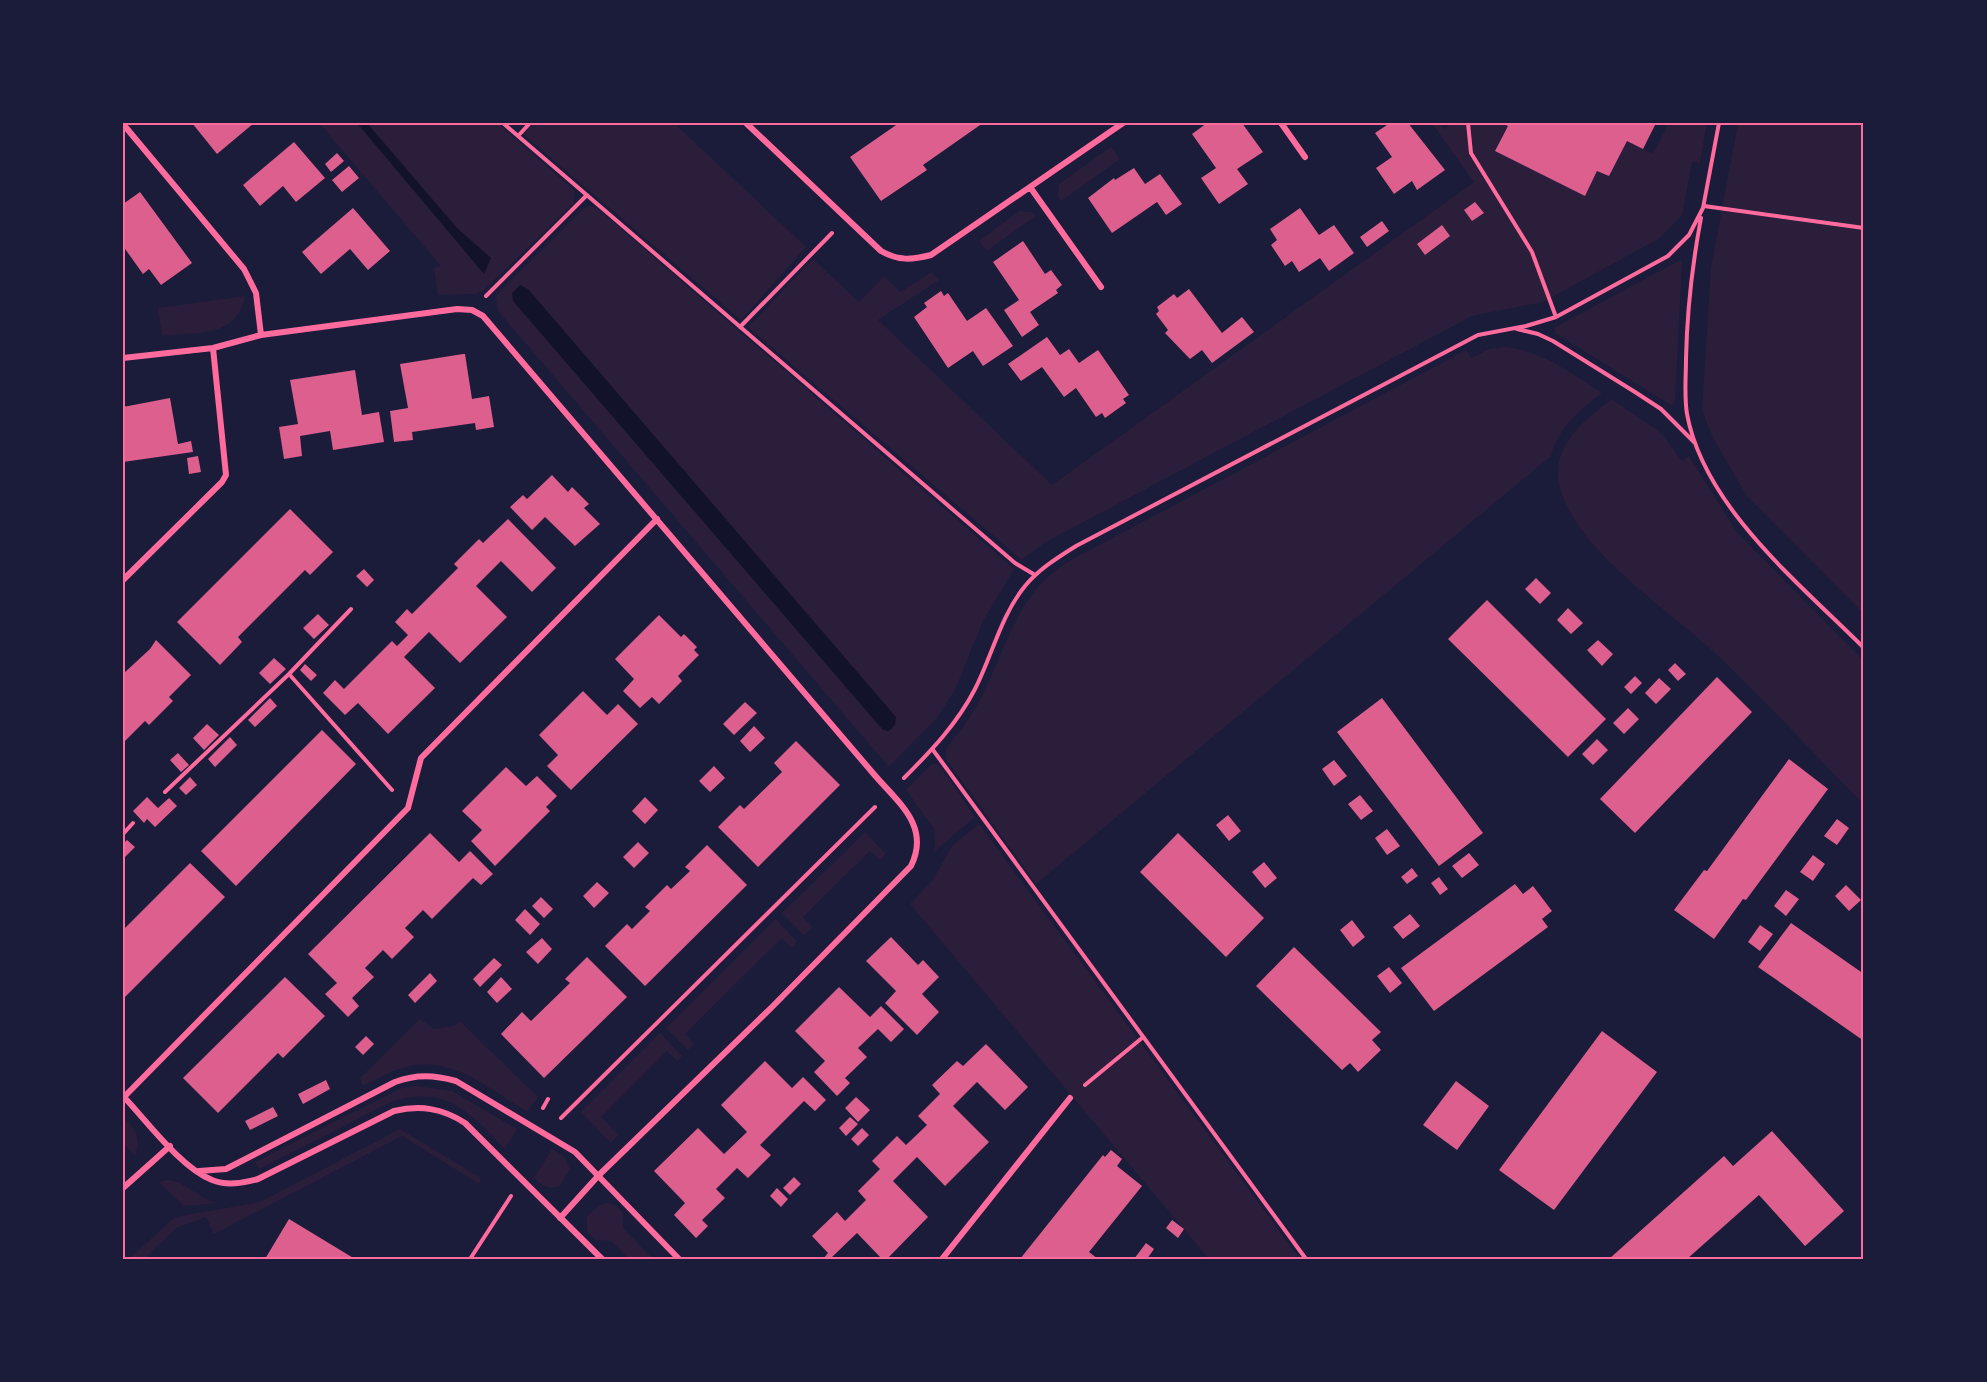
<svg xmlns="http://www.w3.org/2000/svg" width="1987" height="1382" viewBox="0 0 1987 1382" font-family="'Playfair Display',serif">
<style>
.green{fill:#2a1e3b}
.water{fill:#12122b}
.building{fill:#dd5f8e}
.lines{fill:none;stroke-linecap:round;stroke-linejoin:round}
.path{stroke:#ff6b9d;stroke-width:4}
.minor{stroke:#ff6b9d;stroke-width:6}
.neatline{fill:none;stroke:#ff6b9d;stroke-width:2}
</style>
<rect width="100%" height="100%" fill="#1b1b3a"/>
<path class="green" d="M319,123H497L575,191L574,203L483,291L476,294L438,295L434,268L441,266Z
M534,123H674L806,247L741,320L523,134Z
M1432,123H1440L1444,129L1452,123H1505L1508,125L1495,151L1585,196L1598,170L1627,140L1653,154L1669,123H1707L1700,163L1692,162L1682,215L1660,238L1543,302L1472,316L1044,543L1022,560L748,327L813,259L859,302L884,276L900,292L932,272L939,280L878,320L1052,485L1474,182Z
M1738,123H1864V614L1746,495L1713,438L1702,411L1711,268Z
M1111,147L1120,159L1061,201L1058,196L1059,184Z
M590,206L597,208L1014,569L982,623L955,690L937,718L889,767L498,311L496,297L501,290L583,209Z
M1019,211L1032,212L1035,216L987,251L979,241Z
M1680,260L1682,262L1675,402L1672,406L1555,333L1554,328Z
M245,296C238,338 196,332 162,336L158,308Z
M1503,347C1542,350 1571,373 1602,393C1580,410 1558,428 1551,456L1036,884L946,759V749C961,730 976,710 986,687C1011,635 1018,593 1071,560L1466,350L1471,358L1489,349Z
M1612,399L1662,434L1682,461L1689,456L1738,534L1864,661V805C1815,755 1768,703 1717,655C1670,610 1578,553 1560,488C1549,447 1584,420 1612,399Z
M933,763L939,765L975,817L935,851L934,829L906,790Z
M979,824L1300,1259H1209L910,904L932,881L952,846Z
M865,832L886,854L880,860L870,851L803,917L813,927L804,935L782,913Z
M776,919L797,942L792,948L782,938L685,1034L694,1044L688,1050L666,1028Z
M420,1019L434,1029L454,1026L460,1021L538,1097L527,1112C491,1090 455,1057 410,1066C394,1069 378,1079 363,1086L360,1078Z
M660,1033L682,1056L677,1061L667,1051L601,1117L618,1135L611,1143L581,1112Z
M417,1086L452,1091L517,1129L505,1149C470,1112 445,1084 391,1102L259,1169L255,1162L402,1088Z
M123,1116C135,1129 142,1138 135,1156L123,1143Z
M400,1129L481,1178L479,1184L402,1136L214,1234L206,1217L176,1228L144,1259H129L175,1217L260,1202Z
M552,1149L564,1156L570,1169L560,1186C547,1190 543,1186 534,1178Z
M166,1180C188,1181 197,1199 218,1203L184,1206L159,1182Z
M608,1203L616,1206L623,1213V1228L653,1259H629L611,1241L596,1240L587,1231V1216L600,1205Z"/>
<path class="water" d="M357,123H367L457,228L491,258L484,274Z
M520,285L528,289L896,717L895,725L889,731L883,730L513,301L512,293Z"/>
<path class="building" d="M192,123H254L217,154Z
M899,123H983L923,165L927,170L881,201L850,157Z
M1207,123H1242L1263,152L1237,169L1248,184L1219,204L1201,178L1216,168L1192,134Z
M1390,123H1408L1445,170L1417,190L1412,181L1394,194L1376,168L1392,157L1375,133Z
M1502,123H1656L1643,149L1627,141L1609,176L1597,171L1585,196L1495,151L1508,126Z
M294,142L325,178L296,202L283,186L260,206L243,185Z
M337,153L344,161L331,172L325,164Z
M349,166L359,178L342,192L332,180Z
M1134,168L1145,184L1160,174L1182,204L1166,215L1157,202L1112,233L1088,198L1114,178L1115,180Z
M140,192L192,263L161,285L149,269L143,274L123,246V204Z
M1475,202L1484,213L1472,221L1464,210Z
M353,208L390,251L368,270L350,249L321,274L302,252Z
M1300,208L1319,235L1334,225L1354,253L1329,271L1320,258L1299,272L1292,261L1285,266L1271,245L1277,240L1270,229Z
M1382,221L1389,231L1367,247L1360,237Z
M1442,225L1450,236L1425,255L1417,244Z
M1023,241L1045,274L1051,270L1062,285L1056,290L1058,293L1030,312L1039,325L1022,337L1004,310L1019,300L993,262Z
M1189,289L1222,333L1242,317L1254,332L1212,363L1202,350L1190,359L1165,333L1168,330L1156,314L1159,311L1157,307L1174,294L1177,298Z
M941,291L944,296L948,293L967,321L986,308L1013,346L983,366L973,351L948,368L914,317L927,307L924,303Z
M1047,337L1060,355L1069,349L1079,363L1098,350L1129,395L1123,399L1126,403L1105,418L1102,413L1096,417L1076,388L1064,397L1042,367L1021,381L1008,364Z
M463,354H465L472,399L489,396L494,427L476,430L475,423L412,432L413,440L394,442L390,411L408,408L400,364Z
M355,370L362,415L379,412L384,442L333,450L330,431L300,436L302,456L284,459L279,427L298,424L290,380Z
M170,398L178,444L191,441L193,452L123,462V407Z
M198,456L201,472L189,474L187,458Z
M552,475L568,492L572,487L589,504L584,508L600,524L575,546L545,517L532,530L510,507L523,495L527,499Z
M290,509L333,552L310,575L305,570L238,637L242,642L220,665L177,622Z
M508,519L556,568L532,592L501,561L476,586L507,617L460,663L429,632L404,657L435,688L388,734L358,703L345,715L323,693L335,680L344,689L392,641L397,646L408,635L395,622L407,609L412,614L458,568L454,564L479,539L483,543Z
M364,569L374,580L367,587L356,576Z
M1536,578L1551,593L1540,604L1525,589Z
M1487,600L1606,719L1568,757L1448,639Z
M1568,608L1583,623L1571,634L1557,620Z
M318,614L329,625L314,639L303,628Z
M659,615L681,637L684,634L697,647L694,650L699,655L678,676L682,681L659,704L652,697L640,708L623,691L634,679L615,659Z
M156,640L191,675L169,697L173,701L149,725L145,721L123,743V674L150,649Z
M1598,640L1613,654L1602,666L1587,650Z
M274,658L286,669L270,684L259,673Z
M1675,663L1686,674L1678,681L1668,670Z
M305,664L317,675L311,681L300,670Z
M1635,676L1642,683L1631,694L1624,687Z
M1717,677L1752,712L1635,833L1600,799Z
M1659,678L1671,689L1656,704L1645,693Z
M583,691L607,715L618,704L638,724L571,790L547,766L558,755L539,735Z
M270,698L277,706L255,727L248,720Z
M1382,698L1483,833L1439,866L1337,732Z
M745,702L757,713L734,735L723,724Z
M1628,708L1639,719L1624,734L1613,723Z
M207,724L219,735L204,750L193,738Z
M754,726L765,738L750,752L740,741Z
M322,730L356,764L236,886L201,851Z
M230,737L237,745L215,767L208,759Z
M1597,739L1608,750L1593,765L1582,754Z
M796,741L840,785L758,867L718,827L740,805L744,809L782,772L774,763Z
M178,753L189,765L181,772L170,760Z
M1789,759L1828,789L1746,900L1743,899L1714,939L1674,910L1704,870L1707,871Z
M1334,760L1347,776L1334,786L1322,769Z
M714,766L725,778L710,792L699,781Z
M506,767L526,786L537,776L557,796L546,807L550,811L495,866L471,841L482,830L462,811Z
M190,777L197,785L186,795L179,788Z
M1360,795L1373,811L1361,820L1348,804Z
M147,797L158,808L169,798L177,806L155,827L147,819L144,823L133,811Z
M645,797L658,810L645,824L632,811Z
M1228,815L1241,831L1229,841L1216,825Z
M1837,819L1849,828L1837,845L1824,836Z
M1387,829L1400,846L1387,855L1375,838Z
M430,833L459,862L470,851L493,874L481,885L473,878L432,919L423,910L405,928L414,937L392,959L383,950L365,968L374,977L352,998L359,1006L348,1017L325,994L337,983L308,954Z
M1178,833L1264,918L1226,957L1140,872Z
M127,840L135,847L123,859V844Z
M638,842L649,853L634,868L623,857Z
M707,845L747,885L645,986L605,946L627,924L632,929L650,911L645,907L667,885L671,889L690,871L685,867Z
M1469,853L1479,865L1462,878L1452,866Z
M1813,855L1825,864L1813,881L1800,872Z
M1264,862L1277,878L1265,888L1252,872Z
M190,863L225,897L123,999V930Z
M1412,868L1418,876L1407,884L1401,877Z
M1439,877L1448,889L1440,895L1431,883Z
M597,882L609,893L594,908L583,896Z
M1515,884L1523,894L1533,886L1552,911L1542,919L1548,927L1434,1011L1401,968Z
M1846,885L1861,900L1849,911L1835,896Z
M1786,890L1799,899L1786,916L1774,906Z
M541,897L553,909L544,918L532,906Z
M525,909L540,924L530,935L515,920Z
M1410,914L1420,926L1403,939L1393,927Z
M1352,920L1365,937L1353,947L1340,930Z
M1791,923L1864,974V1041L1758,967Z
M1760,925L1773,934L1760,951L1748,942Z
M891,937L918,965L923,960L939,977L922,994L939,1012L917,1035L885,1003L896,991L866,961Z
M542,938L552,949L538,964L526,952Z
M1294,947L1381,1032L1372,1040L1381,1050L1358,1072L1350,1063L1342,1070L1256,986Z
M587,957L627,997L544,1078L501,1034L522,1012L531,1021L570,983L565,979Z
M494,958L502,965L480,987L473,979Z
M1389,967L1402,983L1390,993L1377,976Z
M430,973L437,981L415,1003L408,995Z
M285,977L325,1016L283,1058L278,1053L218,1113L183,1078Z
M501,977L512,989L497,1003L487,992Z
M839,987L870,1017L881,1006L904,1029L891,1042L878,1029L858,1048L867,1057L845,1078L850,1083L837,1096L814,1072L825,1061L795,1031Z
M1602,1031L1657,1072L1554,1210L1499,1170Z
M366,1036L374,1044L363,1055L355,1047Z
M986,1044L1028,1087L1005,1110L977,1082L953,1106L989,1142L945,1186L917,1157L893,1181L928,1217L887,1259H882L857,1233L832,1257L835,1259H823L828,1253L812,1236L837,1212L845,1221L866,1200L858,1191L880,1169L872,1161L897,1136L906,1145L927,1125L918,1116L940,1094L932,1085L957,1061L963,1066Z
M765,1061L792,1088L803,1077L826,1100L815,1111L804,1101L760,1145L771,1155L748,1178L737,1168L716,1189L725,1198L702,1220L708,1226L696,1238L674,1215L685,1203L654,1171L698,1128L724,1154L747,1132L721,1105Z
M326,1080L330,1089L303,1104L298,1094Z
M1456,1081L1489,1106L1457,1150L1423,1125Z
M856,1097L870,1110L858,1122L845,1108Z
M273,1107L278,1116L250,1130L245,1121Z
M850,1117L858,1124L846,1136L839,1128Z
M862,1128L869,1135L858,1146L851,1139Z
M1772,1131L1844,1211L1805,1246L1759,1195L1687,1259H1609L1724,1156L1733,1166Z
M1111,1150L1122,1159L1117,1166L1142,1186L1089,1252L1098,1259H1020L1103,1155L1105,1157Z
M794,1177L801,1184L790,1195L783,1188Z
M777,1188L788,1199L781,1207L770,1196Z
M289,1219L355,1259H265Z
M1172,1220L1184,1229L1178,1238L1166,1228Z
M1146,1243L1154,1249L1147,1259H1134Z"/>
<g class="lines">
<path class="path" d="M503,123L1015,563L1035,575
M1468,123L1471,153L1532,252L1556,317
M518,136L530,123
M1703,208L1719,123
M1701,218C1692,266 1687,311 1686,359C1686,377 1684,396 1687,414C1704,507 1800,584 1864,648
M486,296L587,195
M740,327L832,233
M1517,329L1538,334L1553,341L1635,392L1661,409L1695,443
M289,674L392,790
M933,750L1306,1259
M904,778C931,751 957,724 975,689C992,656 1001,615 1025,586C1039,569 1057,558 1076,546L1478,335L1526,326L1556,317L1668,256L1689,235L1704,206L1864,228
M165,792L289,674L351,609
M123,834L133,823
M1085,1085L1142,1038
M543,1108L548,1099
M561,1118L875,807
M470,1259L511,1196"/>
<path class="minor" d="M746,123L881,251C899,261 911,260 931,255L1123,123
M1281,123L1305,157
M123,124L244,269L256,293L261,335
M1030,187L1101,287
M123,358L213,348L261,335L457,309L472,310L483,316L872,772C897,802 931,825 911,866L772,1007L599,1175L560,1218
M123,580L222,482L226,475L213,348
M123,1096C147,1121 180,1167 212,1180C227,1186 243,1183 258,1179L394,1111C420,1105 442,1108 465,1123L602,1259
M124,1097L408,808L421,758L657,519
M199,1171L226,1169L395,1082C417,1074 434,1075 456,1081L575,1152L679,1259
M123,1188L170,1146
M942,1259L1070,1098"/>
</g>
<rect width="1987" height="1382" fill="none" stroke="#1b1b3a" stroke-width="249"/>
<rect x="124" y="124" width="1738" height="1134" class="neatline"/>
</svg>
